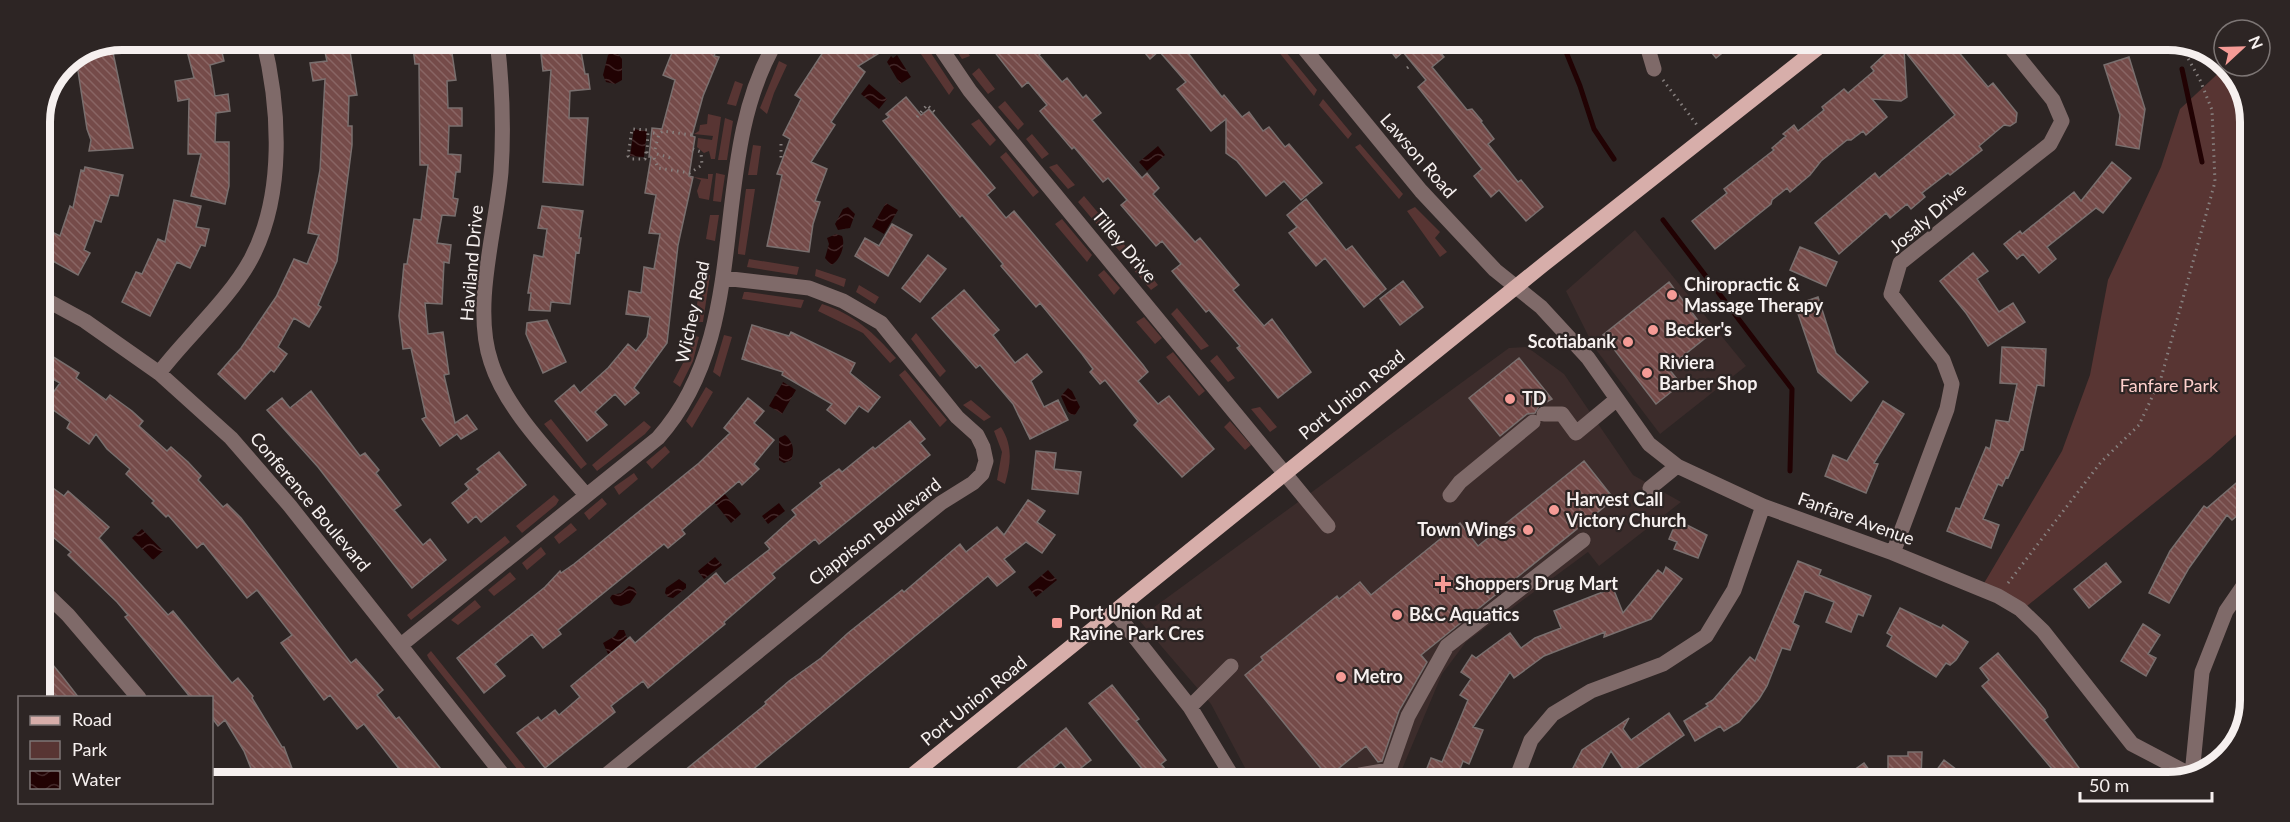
<svg xmlns="http://www.w3.org/2000/svg" width="2290" height="822" viewBox="0 0 2290 822" font-family="Lato,sans-serif">
<style>
.built{fill:#3c2c2b}
.green{fill:#583533}
.water{fill:url(#water-waves)}
.lines{fill:none;stroke-linecap:round;stroke-linejoin:round}
.stream{stroke:#210203;stroke-width:5}
.building{fill:url(#building-back-hatch);stroke:#796f6e;stroke-width:1.5}
.path{stroke:#87807f;stroke-width:3;stroke-dasharray:1.5 4.5;stroke-linecap:butt}
.minor{stroke:#7f6a69;stroke-width:15}
.major{stroke:#d7aeaa;stroke-width:15}
.poi-dot{fill:#f59b96;stroke:#2d2524;stroke-width:2}
.labels{text-anchor:middle;stroke-width:4.5;stroke-linejoin:round;paint-order:stroke}
.street-label{font-size:18px;fill:#f6f0ef;stroke:#2d2524}
.poi-label{font-size:18px;font-weight:bold;fill:#f6f0ef;stroke:#2d2524;text-anchor:start}
.park-label{font-size:18px;fill:#fed0cc;stroke:#2d2524}
.rim{fill:none;stroke:#f6f0ef;stroke-width:8}
</style>
<defs>
<pattern id="water-waves" width="16" height="10" patternUnits="userSpaceOnUse" patternTransform="scale(1.5)"><rect width="16" height="10" fill="#210203"/><path d="M0 5q4-4 8 0t8 0" fill="none" stroke="#422728"/></pattern>
<pattern id="building-back-hatch" width="6" height="6" patternUnits="userSpaceOnUse" patternTransform="scale(1.5)"><rect width="6" height="6" fill="#754b49"/><path d="M-1 5l2 2M0 0l6 6M5-1l2 2" fill="none" stroke="#896564"/></pattern>
</defs>
<rect width="100%" height="100%" fill="#2d2524"/>
<path class="built" d="M1635,230L1746,366L1660,434L1594,347L1566,291Z
M1527,347L1564,374L1633,475L1681,502L1599,566L1588,552L1466,642L1442,674L1400,774L1391,781H1252L1211,704L1138,619L1509,348Z"/>
<path class="green" d="M912,41H923L954,88L949,95Z
M950,41H960L970,56L962,59Z
M1270,41H1277L1317,90L1314,96Z
M779,61L787,65L774,93L767,114L760,108Z
M2226,66L2234,71L2251,116L2249,423L2210,458L2027,606L1983,585L2062,451L2090,375L2108,280L2161,167L2180,109Z
M979,68L995,89L988,94L972,74Z
M735,81L743,84L736,106L727,104Z
M1323,99L1352,134L1348,139L1319,105Z
M1005,101L1024,124L1018,130L998,107Z
M708,114L721,117L715,159H711L709,151L704,153L697,147L698,138L712,140L713,136L694,134L699,131L700,125L707,124Z
M725,118L733,121L727,160H718Z
M979,119L996,140L990,146L971,124Z
M1032,134L1049,154L1042,159L1026,139Z
M1360,144L1403,194L1399,199L1355,147Z
M753,145L761,146L757,175H748Z
M1006,152L1039,192L1033,197L1000,157Z
M1057,164L1075,185L1068,189L1049,167Z
M716,173L725,175L721,202L713,201Z
M708,174H713L709,200L699,198L697,191L701,180L693,177L708,179Z
M746,189H755L745,255L738,254V250Z
M1084,196L1105,221L1099,227L1078,202Z
M1415,207L1440,232L1435,238L1447,252L1440,257L1407,211Z
M710,215H719L715,241L706,239Z
M1062,219L1092,255L1087,262L1055,224Z
M1111,229L1127,248L1121,253L1105,234Z
M749,259L799,267L797,275L747,267Z
M1139,261L1158,285L1151,290L1131,267Z
M816,269L846,279L844,287L815,276Z
M1104,270L1120,288L1114,295L1098,275Z
M702,275H710L703,322H694Z
M859,285L879,297L875,304L856,292Z
M744,292H748L804,300L801,308L742,299Z
M822,304C854,314 874,333 896,358L890,363L863,333L818,311Z
M1177,308L1209,346L1201,350L1171,314Z
M1144,317L1162,338L1155,344L1136,322Z
M916,333L946,371L940,377L911,339Z
M692,335L699,337L693,361L680,387L673,382L683,363Z
M724,335L732,337L720,377L713,372Z
M1173,352L1205,391L1199,396L1166,357Z
M1217,355L1235,378L1228,382L1210,361Z
M905,370L947,420L940,427L899,375Z
M706,387L713,392L692,428L686,421Z
M971,400L991,417L984,421L963,405Z
M1260,407L1277,427L1270,432L1251,409Z
M551,419L587,464L581,469L544,424Z
M644,421L651,427L645,434L597,471L592,465Z
M1230,421L1251,445L1245,450L1224,427Z
M1001,427C1013,446 1011,463 1005,484L997,480L1002,452L994,431Z
M665,446L670,452L652,469L646,462Z
M634,473L638,479L619,495L614,487Z
M554,495L559,500L556,505L522,533L516,526Z
M602,498L607,504L589,520L584,513Z
M571,523L577,530L559,544L554,537Z
M505,536L510,542L411,620L407,615Z
M541,547L546,554L527,570L522,563Z
M510,572L516,579L494,596L488,590Z
M475,600L481,607L458,625L451,620Z
M431,651L535,780H526L429,659L427,655Z"/>
<path class="water" d="M611,53L618,54L622,59V80L615,84L606,82L603,75L608,55Z
M897,55L911,77L900,84L887,62L891,56L893,58Z
M869,84L887,99L879,109L861,94Z
M634,129L647,131L644,157L630,156Z
M1158,146L1165,155L1147,171L1139,162Z
M886,203L898,210L884,234L872,227Z
M848,207L855,214L850,228L838,230L835,224L843,209Z
M836,234L842,236C846,245 840,261 831,265L825,258L829,244L827,238Z
M783,382L796,390L782,414L769,406Z
M1068,388L1072,391L1080,407L1075,415L1069,414L1061,396Z
M785,435C793,441 795,451 791,460L784,463L779,460V438Z
M724,493L741,514L731,523L714,502Z
M779,503L785,511L768,524L762,516Z
M142,529L163,551L153,560L132,538Z
M715,557L722,565L704,579L698,571Z
M1048,570L1057,580L1036,597L1028,587Z
M679,579L686,584V588L673,598L668,597L665,593L666,588Z
M629,586L634,588L637,593L630,603L621,606L614,604L610,598L612,595L621,593Z
M619,630H624L627,638L609,656L603,643L615,636Z"/>
<g class="lines">
<path class="stream" d="M1562,42L1580,86L1594,129L1614,159
M2182,69L2202,162
M1663,220L1792,389L1790,471"/>
</g>
<path class="building" d="M184,39H212L214,45L220,44L224,61L210,65L215,96L228,94L230,111L216,113L215,142H229V186L225,204L191,196L201,154H188L189,99L178,101L175,81L194,78Z
M322,39H348L357,95L349,96L348,126H352V145L337,261L318,305L321,307L309,327L294,318L278,347L287,354L274,372L271,370L245,399L218,374L241,348L276,297L294,259L307,264L319,235L308,233L320,170L325,79L313,81L310,63L327,61Z
M447,40H450L456,80L447,81L448,108H462V126H449L448,154L461,155L460,172H456L453,198L458,199L455,216L442,215L437,243L451,245L449,263L444,262L442,304L425,303L428,334L443,332L449,374L444,375L455,423L467,415L477,429L461,439L457,434L440,446L422,419L426,417L411,348L403,349L399,316L404,264H407L414,219L421,220L428,165H420L419,64H415L413,47Z
M554,40H579L585,74H588L590,89L570,91L569,118H588L583,185L543,182L551,70L543,71L541,54L555,52Z
M677,40H720L714,56L719,57L703,96L692,136L695,137L689,176L693,177L678,245L667,343L634,388L639,393L625,405L615,394L595,412L607,425L587,441L555,401L574,385L580,393L608,368L628,344L636,351L647,337L650,317L626,314L629,291L641,293L644,267L654,269L660,234L649,233L656,195L645,193L651,157H649L652,128L662,129L675,80L663,75Z
M831,40L899,41L858,66L865,72L831,122L835,125L811,162L827,169L815,201L820,202L813,224L809,252L767,246L782,175L777,174L790,139L783,135L801,99L795,95Z
M986,41H1056L1039,55L1062,82L1067,78L1083,98L1086,95L1101,113L1092,120L1142,178L1147,173L1159,188L1153,194L1195,242L1200,238L1239,285L1233,290L1264,326L1272,319L1311,372L1278,398L1237,348L1240,346L1209,310L1206,312L1172,271L1181,264L1162,241L1156,246L1121,205L1127,200L1108,178L1103,182L1074,147L1072,149L1040,111L1047,105L1028,82L1022,87Z
M1135,41H1175L1183,51L1185,49L1222,97L1224,95L1242,117L1249,112L1263,131L1269,127L1285,147L1289,144L1322,183L1301,200L1284,181L1266,196L1237,161L1226,153V119L1211,131L1177,89L1186,82L1159,51L1150,59Z
M1384,42H1432L1444,57L1432,67L1467,110L1472,109L1482,121L1481,122L1494,139L1488,144L1518,182L1521,180L1543,207L1526,221L1499,190L1491,197L1474,176L1482,169L1418,87L1426,80L1403,52L1396,58Z
M1703,42H1736L1716,58Z
M111,43L133,148L89,151L91,140L87,129L76,58Z
M1897,43H1951L1988,87L1993,83L2017,113L2016,122L2010,126L2004,125L1979,146L1982,150L1950,175L1948,173L1922,193L1925,197L1911,209L1907,204L1890,218L1886,213L1839,254L1815,223L1875,173L1879,178L1955,115L1904,50L1907,97L1901,101L1872,99L1887,117L1866,135L1863,131L1851,140H1847L1821,161L1810,175L1790,192L1787,188L1772,200L1771,204L1715,249L1692,221L1727,193L1724,189L1774,150L1772,148L1786,136L1783,134L1794,125L1798,131L1824,110L1822,107L1844,89L1848,93L1874,71L1871,67Z
M2129,57L2145,109L2139,149L2116,145L2120,115L2104,65Z
M906,97L921,115L929,109L995,188L987,195L1006,218L1014,211L1143,365L1148,372L1138,381L1158,404L1169,396L1214,449L1182,477L1134,425L1138,421L1105,380L1100,384L1090,372L1093,369L1082,354L1040,303L1036,307L1001,266L1003,264L962,215L960,217L883,121L889,117L886,114Z
M2112,162L2131,178L2103,213L2096,208L2047,247L2056,259L2039,273L2023,254L2017,259L2004,244L2020,231L2022,234L2074,192L2081,201Z
M85,167L123,175L118,196L110,195L101,222L95,220L84,250L90,253L78,275L40,254L52,232L60,236L70,206L73,208L81,170L84,171Z
M1306,199L1346,250L1352,246L1386,289L1364,307L1325,258L1316,266L1289,233L1297,227L1287,215Z
M174,200L201,206L196,227L209,229L205,246L201,245L190,268L177,262L150,316L122,302L136,272L142,274L158,239L165,242Z
M542,206L583,211L579,238H581L579,253L576,252L570,304L551,302L550,311L529,310L531,293H528L534,255L543,257L547,229L538,228Z
M892,224L912,235L888,276L855,256L865,238L879,246Z
M1800,247L1837,262L1826,286L1790,270Z
M1973,253L1988,271L1977,279L1999,312L2013,303L2025,322L1988,346L1966,313L1940,281Z
M928,255L946,269L920,302L902,288Z
M1403,281L1423,307L1400,325L1380,299Z
M1669,282L1709,335L1668,368L1681,384L1656,404L1603,335Z
M964,290L999,330L993,335L1015,363L1027,354L1042,372L1031,381L1044,407L1058,400L1068,420L1030,439L1013,404L980,365L976,368L932,318Z
M1818,297L1836,353L1868,382L1851,401L1818,372L1795,305Z
M547,320L566,362L543,373L526,334L527,323Z
M752,325L789,336L791,332L855,363L850,373L880,397L868,412L859,406L845,424L827,410L832,404L782,375L783,372L742,359Z
M2002,347L2046,349L2044,386L2037,385L2023,450L2021,449L2008,478L2006,477L2002,486L1998,484L1983,519L1999,525L1991,548L1947,531L1956,508L1960,509L1986,447L1990,449L1996,420L2009,422L2017,384L2000,383Z
M39,348L79,373L76,378L106,400L110,395L132,411L143,421L139,426L167,451L171,447L188,462L201,476L198,480L223,507L227,504L241,518L351,663L356,659L371,676L383,690L377,695L396,719L399,717L441,769L428,779H407L364,724L357,729L330,695L324,700L281,643L292,635L257,590L247,598L203,543L197,548L168,515L166,517L152,503L154,501L126,474L130,469L107,449L96,434L89,444L67,428L70,422L45,404L60,383L39,371Z
M1519,358L1552,399L1539,406L1535,413L1527,414L1500,436L1469,398Z
M311,391L360,456L365,453L379,470L376,473L401,505L394,510L423,545L430,539L446,560L412,588L318,467L267,410L282,398L290,408Z
M748,398L764,411L754,423L774,440L754,464L759,469L742,485L739,481L682,530L685,534L668,548L664,544L558,630L561,634L543,648L532,634L495,664L505,676L484,693L457,658L545,587L560,571L561,573L574,564L699,463L730,433L724,428Z
M1883,401L1904,414L1874,463L1878,464L1866,493L1825,476L1833,455L1847,461Z
M910,421L925,439L920,443L930,455L819,544L815,539L772,574L775,578L724,622L725,624L648,688L643,681L611,706L615,712L545,768L517,733L538,717L541,721L555,710L559,715L580,697L571,686L630,637L635,643L716,573L725,584L770,549L765,543L796,515L792,510L822,486L820,483L839,469L842,472L873,447L875,449Z
M1036,451L1056,453L1054,469L1081,472L1078,494L1032,489Z
M499,452L526,485L481,522L476,516L468,523L452,503L469,489L465,484L480,472L477,469Z
M1584,461L1614,499L1421,655L1427,662L1399,711L1382,761L1378,762L1366,746L1328,777L1245,675L1263,660L1261,657L1337,596L1339,599L1360,582L1371,595L1460,523L1478,546Z
M2248,473V507L2232,520L2227,515L2189,568L2169,603L2149,593L2170,551L2204,506L2207,508Z
M39,478L64,496L68,491L109,527L99,538L168,615L173,611L232,683L238,678L253,696L252,698L282,747H284L296,779H270L267,771L254,776L244,751L225,720L218,726L212,718V698H191L125,617L128,615L117,602L68,555L71,552L48,533L39,544Z
M1028,500L1045,511L1037,522L1055,535L1042,553L1026,542L1004,559L1015,572L997,586L988,576L740,780H673L766,704L765,702L789,681L821,658L848,633L902,590L904,592L960,544L966,552L997,527L1004,535Z
M1677,520L1707,535L1698,558L1674,549L1677,542L1669,539Z
M1798,561L1821,570L1819,575L1871,596L1863,616L1858,614L1851,632L1826,622L1834,602L1805,591L1793,623L1799,626L1790,650L1782,648L1767,686L1759,699L1739,722L1724,731L1720,726L1695,741L1684,721L1708,706L1706,704L1713,700L1750,657L1755,661Z
M2106,563L2121,582L2089,608L2074,589Z
M1666,567L1682,579L1651,619L1604,637L1605,632L1544,656L1514,678L1510,672L1473,727L1483,730L1469,764L1463,761L1455,782L1422,781L1431,758L1442,762L1468,700L1460,695L1471,679L1461,672L1472,655L1476,658L1510,633L1521,648L1535,638L1561,628L1554,611L1613,588L1623,613L1658,570L1663,574Z
M1900,608L1941,628L1943,625L1968,642L1956,660L1950,665L1946,663L1936,677L1887,646L1892,636L1887,633Z
M2143,624L2160,635L2148,654L2156,658L2146,676L2121,661Z
M39,648L62,676L79,698H54L39,680Z
M1998,653L2045,710L2048,717L2044,720L2090,783H2064L1982,686L1989,680L1980,668Z
M1112,685L1139,719L1136,721L1166,760L1161,764L1175,781H1152L1089,703Z
M1669,713L1684,735L1627,775L1611,751L1594,782H1566L1582,750L1629,718L1623,729L1631,740Z
M1066,728L1091,760L1072,775L1061,762L1038,781H1002Z
M1908,752H1922L1921,778H1888V756H1908Z
M1944,760L1974,783L1928,782Z
M1864,763L1878,782H1837Z"/>
<g class="lines">
<path class="path" d="M1203,41L1205,43
M1407,68L1411,65
M1663,80L1697,125
M917,117L927,105L937,114
M653,133L659,134
M781,144V161
M655,149L659,134L663,131L692,135
M646,152L645,159H631L628,156L632,129L648,130L647,153
M657,154L671,158
M654,158L658,168L690,173L702,165L701,152L693,149
M2008,583L2101,462L2139,425L2161,378L2215,182L2212,110L2200,80L2185,53L2183,43"/>
<path class="minor" d="M497,40C502,83 504,128 501,172C496,230 472,306 491,362C506,410 554,457 586,495
M936,41L970,91L1328,526
M1298,41L1421,191L1495,270L1541,307L1588,358L1649,444L1677,466L1763,506L1893,553L1998,596L2020,609L2043,631L2132,744L2191,775
M1646,42L1654,69
M39,174L46,151L43,108
M39,296L85,321L159,373L231,438L290,506L507,780
M159,373C188,335 228,301 251,259C285,195 280,108 263,39
M1544,414H1562L1576,433L1617,399
M1650,488L1677,466
M1450,495L1460,482L1533,422
M1893,553L1947,409L1952,384L1943,360L1891,294L1900,263L2050,144L2062,121L2053,100L2007,43
M39,587L68,615L139,698
M1115,612L1190,707L1235,781
M401,645L658,438C757,327 704,162 777,40
M1190,707L1231,666
M2192,775L2202,672L2226,611L2248,579
M600,780L941,503L973,483L982,474L986,461L983,447L977,435L957,417L881,323L843,301L809,288L723,278
M1345,781L1360,775L1389,770L1408,716L1447,646L1583,540
M1515,782L1531,740L1553,714L1591,691L1663,664L1706,636L1734,590L1763,506"/>
<path class="major" d="M906,780L1543,265L1824,43"/>
</g>
<g class="poi-dot">
<circle cx="1672" cy="295" r="6"/>
<circle cx="1653" cy="330" r="6"/>
<circle cx="1628" cy="342" r="6"/>
<circle cx="1647" cy="373" r="6"/>
<circle cx="1510" cy="399" r="6"/>
<circle cx="1554" cy="510" r="6"/>
<circle cx="1528" cy="530" r="6"/>
<path d="M1440 575h6v6h6v6h-6v6h-6v-6h-6v-6h6z"/>
<circle cx="1397" cy="615" r="6"/>
<rect x="1051" y="617" width="12" height="12" rx="3"/>
<circle cx="1341" cy="677" r="6"/>
</g>
<g class="labels">
<g class="street-label">
<text transform="translate(1418 156) rotate(49)" y="6">Lawson Road</text>
<text transform="translate(1928 218) rotate(-41)" y="6">Josaly Drive</text>
<text transform="translate(1124 246) rotate(50)" y="6">Tilley Drive</text>
<text transform="translate(472 263) rotate(-85)" y="6">Haviland Drive</text>
<text transform="translate(693 312) rotate(-78)" y="6">Wichey Road</text>
<text transform="translate(1352 395) rotate(-39)" y="6">Port Union Road</text>
<text transform="translate(310 502) rotate(50)" y="6">Conference Boulevard</text>
<text transform="translate(1856 519) rotate(20)" y="6">Fanfare Avenue</text>
<text transform="translate(875 532) rotate(-38)" y="6">Clappison Boulevard</text>
<text transform="translate(974 701) rotate(-39)" y="6">Port Union Road</text>
</g>
<g class="poi-label">
<text x="1684" y="291">Chiropractic &amp;<tspan x="1684" dy="21">Massage Therapy</tspan></text>
<text x="1665" y="336">Becker's</text>
<text x="1616" y="348" text-anchor="end">Scotiabank</text>
<text x="1659" y="369">Riviera<tspan x="1659" dy="21">Barber Shop</tspan></text>
<text x="1522" y="405">TD</text>
<text x="1566" y="506">Harvest Call<tspan x="1566" dy="21">Victory Church</tspan></text>
<text x="1516" y="536" text-anchor="end">Town Wings</text>
<text x="1455" y="590">Shoppers Drug Mart</text>
<text x="1069" y="619">Port Union Rd at<tspan x="1069" dy="21">Ravine Park Cres</tspan></text>
<text x="1409" y="621">B&amp;C Aquatics</text>
<text x="1353" y="683">Metro</text>
</g>
<g class="park-label">
<text x="2169" y="392">Fanfare Park</text>
</g>
</g>
<path d="M0 0H2290V822H0ZM122 50H2168A72 72 0 0 1 2240 122V700A72 72 0 0 1 2168 772H122A72 72 0 0 1 50 700V122A72 72 0 0 1 122 50Z" fill="#2d2524" fill-rule="evenodd"/>
<path class="rim" d="M122 50H2168A72 72 0 0 1 2240 122V700A72 72 0 0 1 2168 772H122A72 72 0 0 1 50 700V122A72 72 0 0 1 122 50Z"/>
<rect x="18" y="696" width="195" height="108" fill="#2d2524" stroke="#7d7675" stroke-width="1.5"/>
<rect x="30" y="716" width="30" height="9" fill="#d7aeaa" stroke="#7d7675" stroke-width="1.5"/>
<text x="72" y="726" font-size="18" fill="#f6f0ef">Road</text>
<rect x="30" y="741" width="30" height="18" fill="#583533" stroke="#7d7675" stroke-width="1.5"/>
<text x="72" y="756" font-size="18" fill="#f6f0ef">Park</text>
<rect x="30" y="771" width="30" height="18" fill="url(#water-waves)" stroke="#7d7675" stroke-width="1.5"/>
<text x="72" y="786" font-size="18" fill="#f6f0ef">Water</text>
<g transform="translate(2242 48) rotate(68)"><circle r="28" fill="#2d2524" stroke="#7d7675" stroke-width="1.5"/>
<path d="M0-4.5L10 22L0 15L-10 22Z" fill="#f59b96"/>
<text y="-9" font-size="16" font-weight="bold" text-anchor="middle" fill="#f6f0ef">N</text>
</g>
<path d="M2080 792v9h132v-9" fill="none" stroke="#f6f0ef" stroke-width="3"/>
<text x="2089" y="792" font-size="18" fill="#f6f0ef" stroke="#2d2524" stroke-width="4.5" paint-order="stroke">50 m</text>
</svg>
